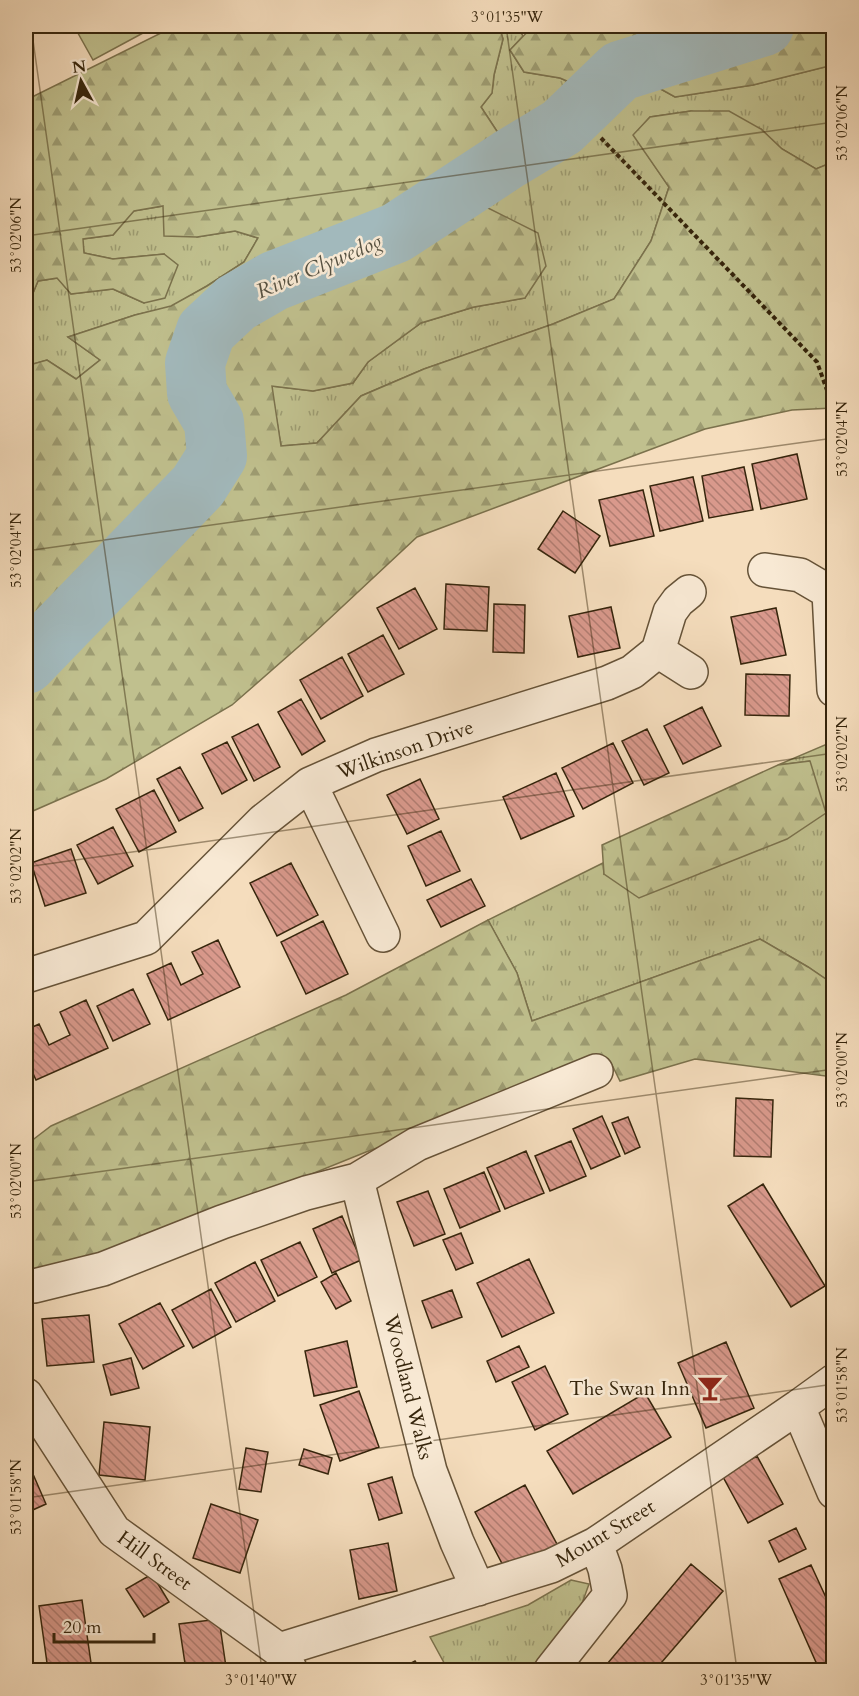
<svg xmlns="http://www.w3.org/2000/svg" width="859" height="1696" viewBox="0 0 859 1696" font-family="Cardo,serif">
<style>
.grass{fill:url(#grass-tufts);stroke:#7b724d;stroke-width:1.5}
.forest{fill:url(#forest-firs);stroke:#7b724d;stroke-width:1.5}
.park{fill:#c0c08e;stroke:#7b724d;stroke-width:1.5}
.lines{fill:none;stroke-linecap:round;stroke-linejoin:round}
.river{stroke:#a2b9bc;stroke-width:60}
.building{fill:url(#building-back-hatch);stroke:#36250c;stroke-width:1.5}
.minor-casing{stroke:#665338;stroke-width:36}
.path{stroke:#36250c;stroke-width:4;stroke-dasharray:4.5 3;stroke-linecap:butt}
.minor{stroke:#f8e9d4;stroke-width:33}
.ticks{fill:none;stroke:#36250c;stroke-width:1.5;stroke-opacity:0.45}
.labels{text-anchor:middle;stroke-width:5;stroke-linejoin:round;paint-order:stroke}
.street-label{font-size:20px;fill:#36250c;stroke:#f8e9d4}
.poi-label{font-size:20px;fill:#36250c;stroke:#f8e9d4;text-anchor:end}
.water-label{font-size:21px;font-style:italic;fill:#565141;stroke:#f8e9d4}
.neatline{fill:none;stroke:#36250c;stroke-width:2}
.ticks-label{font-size:15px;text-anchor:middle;fill:#36250c}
</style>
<defs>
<pattern id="grass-tufts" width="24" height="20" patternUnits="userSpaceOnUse" patternTransform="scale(1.5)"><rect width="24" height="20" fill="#c0c08e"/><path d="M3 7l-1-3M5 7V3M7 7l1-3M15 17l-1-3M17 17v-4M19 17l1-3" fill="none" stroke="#9d9c72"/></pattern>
<pattern id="forest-firs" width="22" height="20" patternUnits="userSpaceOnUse" patternTransform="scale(1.5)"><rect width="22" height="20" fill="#c0c08e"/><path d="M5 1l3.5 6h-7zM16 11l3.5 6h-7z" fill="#9d9c72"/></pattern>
<pattern id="building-back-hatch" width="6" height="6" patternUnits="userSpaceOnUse" patternTransform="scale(1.5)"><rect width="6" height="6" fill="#d9998c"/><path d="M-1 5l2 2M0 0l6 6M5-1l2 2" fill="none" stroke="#b17d71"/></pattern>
</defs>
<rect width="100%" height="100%" fill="#f5ddbd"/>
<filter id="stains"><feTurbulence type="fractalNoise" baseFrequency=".00333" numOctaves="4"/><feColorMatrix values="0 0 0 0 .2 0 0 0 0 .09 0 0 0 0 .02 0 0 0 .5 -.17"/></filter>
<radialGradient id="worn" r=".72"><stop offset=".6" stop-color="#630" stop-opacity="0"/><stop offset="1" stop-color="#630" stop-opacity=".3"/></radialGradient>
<path class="grass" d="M499,26H517L523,36L510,50L524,72L560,78L583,88L535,130L504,142L481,107L492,93L494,75L503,39Z
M833,65V162L816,169L782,149L761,129L691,111L650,117L634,135L669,187L651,241L614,299L553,324L424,369L361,396L317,443L281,446L271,386L313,391L353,383L368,362L421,323L474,307L525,298L484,206L469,198L514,168L561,143L577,141L583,120L613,85L637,73L650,83L675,97L753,85Z
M163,206L197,237L235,231L258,238L244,262L207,286L171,307L135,315L68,337L100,360L76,379L47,360L26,366V310L38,281L58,278L71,294L113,289L144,303L164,254L113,259L84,253L82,239L113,235L133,211Z
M827,744L834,840L833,984L808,967L760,939L532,1021L517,973L488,920L603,863L604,874L810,761L778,765Z
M571,1580L589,1584L579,1612L532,1670H448L430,1637L528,1605Z"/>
<path class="forest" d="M175,26H499L503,39L494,75L492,93L481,107L504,142L485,171L448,186L484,206L538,233L546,266L525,298L474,307L421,323L368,362L353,383L313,391L272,386L281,446L317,443L361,396L424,369L553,324L614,299L651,241L669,187L633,135L650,117L691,111H729L761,129L782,149L816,169L833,162V408L792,410L705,429L417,537L313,634L232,705L106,779L26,814V366L47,360L76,379L100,360L68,337L135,315L171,306L207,286L244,262L258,238L235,231L197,237L164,236L163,206L134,211L113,235L83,239L84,253L113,259L164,254L178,265L165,298L144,303L113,289L71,294L57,278L38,281L26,310V100Z
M533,26H833V65L753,85L675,97L650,83L620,61L583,88L560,78L524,72L510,50Z
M810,761L826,813L787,839L639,898L604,874L602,845L778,765Z
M488,920L517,973L532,1021L760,939L808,967L833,984V1077L695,1059L620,1081L611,1063L366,1152L96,1261L34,1274L30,1255L26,1256V1145L51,1126L346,995Z"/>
<path class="park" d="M74,26H156L93,60Z"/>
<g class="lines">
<path class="river" d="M26,664L198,486L217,456L214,422L197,393L195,363L206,331L236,303L274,281L396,233L509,159L562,127L620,71L764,26"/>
</g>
<path class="building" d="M797,454L807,499L761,509L752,464Z
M744,467L753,510L709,518L702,476Z
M693,477L703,521L660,531L650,486Z
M643,490L654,536L610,546L599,500Z
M563,511L600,536L575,573L538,549Z
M446,584L489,587L487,631L444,629Z
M415,588L437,629L399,649L377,608Z
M494,604L525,605L524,653L493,652Z
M611,607L620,648L578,657L569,616Z
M776,608L786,655L741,664L731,617Z
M383,635L404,674L368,692L348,654Z
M342,657L363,696L321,719L300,680Z
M746,674L790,675L789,716L745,715Z
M301,699L325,741L302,755L278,712Z
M702,707L721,746L683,764L664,726Z
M258,724L280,767L254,781L232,737Z
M647,729L669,773L644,785L622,741Z
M227,742L247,780L222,794L202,754Z
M613,743L633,783L583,809L562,768Z
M180,767L203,808L179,821L157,779Z
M556,773L574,816L521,839L503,797Z
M420,779L439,819L407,834L387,795Z
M154,790L176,832L139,852L116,809Z
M113,827L133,866L98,884L77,845Z
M441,831L460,871L426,886L408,846Z
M71,849L86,893L45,906L31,863Z
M291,863L318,915L277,936L250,883Z
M26,874L33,909L26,911Z
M471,879L485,906L441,927L427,900Z
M323,921L348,974L306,994L281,942Z
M218,940L240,987L168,1020L147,974L171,963L181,985L203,974L192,952Z
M133,989L150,1024L113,1041L97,1006Z
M86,1000L108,1048L36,1080L26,1058V1030L39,1024L49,1045L70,1035L60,1012Z
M736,1098L773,1100L771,1157L734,1156Z
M602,1116L620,1156L591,1169L573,1129Z
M628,1117L640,1147L625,1154L612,1123Z
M571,1141L586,1176L550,1191L535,1156Z
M526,1151L544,1193L505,1209L487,1168Z
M484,1172L500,1211L460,1228L444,1189Z
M763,1184L825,1286L791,1307L728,1206Z
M428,1191L445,1234L414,1246L397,1202Z
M342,1216L361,1260L332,1273L313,1229Z
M461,1233L473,1263L456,1270L443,1240Z
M300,1242L317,1277L278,1296L261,1260Z
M529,1259L554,1313L502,1337L477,1283Z
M255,1262L275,1301L236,1322L215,1283Z
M336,1273L351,1301L336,1309L321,1282Z
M211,1289L231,1327L193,1348L172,1310Z
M452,1290L462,1317L432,1328L422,1301Z
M160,1303L184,1346L143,1369L119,1324Z
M89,1315L94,1362L47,1366L42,1319Z
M347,1341L357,1387L314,1396L305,1351Z
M726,1342L754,1408L706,1428L678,1363Z
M519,1346L529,1367L496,1382L487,1361Z
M131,1358L139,1388L111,1395L103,1365Z
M545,1366L568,1414L535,1430L512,1382Z
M359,1391L379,1447L340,1461L320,1405Z
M645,1393L671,1437L573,1494L547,1451Z
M104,1422L150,1427L145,1480L99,1475Z
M246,1448L268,1452L261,1492L239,1489Z
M304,1449L332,1458L328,1474L299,1465Z
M757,1456L783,1504L748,1523L722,1475Z
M26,1458L46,1504L26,1513Z
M392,1477L402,1513L379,1520L368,1484Z
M525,1485L558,1546L507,1573L475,1512Z
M211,1504L258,1520L240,1573L193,1558Z
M796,1528L806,1549L779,1562L769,1541Z
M388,1543L397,1591L359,1599L350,1550Z
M691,1564L723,1591L655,1670H602Z
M811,1565L834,1615V1663L819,1669L779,1579Z
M152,1574L169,1602L144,1617L126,1589Z
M82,1600L92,1670H48L39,1606Z
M219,1619L226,1667L201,1670H186L179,1624Z
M415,1661L421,1670H398Z"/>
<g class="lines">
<g class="minor-casing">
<path id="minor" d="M765,570L800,575L829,592L834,690
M658,651L691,672
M310,784L383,935
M26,976L146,938L263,821L310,784L376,755L607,683L632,672L658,651L670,612L678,601L689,592
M357,1180L430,1471L457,1542L478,1589
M34,1286L103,1269L222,1222L306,1193L357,1180L417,1144L596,1071
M26,1395L114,1531L279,1650L290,1669
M798,1407L834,1492
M279,1650L551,1566L596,1544L798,1407L834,1381
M551,1670L610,1595L605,1569L596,1544"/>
</g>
<path class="path" d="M601,138L817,362L834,410"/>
<use href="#minor" class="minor"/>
</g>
<path class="ticks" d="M31,26L262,1670M506,26L737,1670M26,236L834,122M26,551L834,438M26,867L834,753M26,1182L834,1069M26,1498L834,1384"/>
<defs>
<g id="bar-bare" transform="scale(2.07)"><path d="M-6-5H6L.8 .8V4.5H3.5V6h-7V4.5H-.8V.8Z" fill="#8f2418" stroke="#f8e9d4" stroke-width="2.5" paint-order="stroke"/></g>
</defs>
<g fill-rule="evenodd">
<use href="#bar-bare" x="710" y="1388"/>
</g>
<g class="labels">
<g class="street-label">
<text transform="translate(405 749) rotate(-19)" y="7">Wilkinson Drive</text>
<text transform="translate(409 1387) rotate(76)" y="7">Woodland Walks</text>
<text transform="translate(605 1533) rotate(-31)" y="7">Mount Street</text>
<text transform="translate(155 1560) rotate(36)" y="7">Hill Street</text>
</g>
<g class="poi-label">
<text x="690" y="1395">The Swan Inn</text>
</g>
<g class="water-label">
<text transform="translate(319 266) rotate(-23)" y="7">River Clywedog</text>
</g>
</g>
<rect width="859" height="1696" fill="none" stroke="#f5ddbd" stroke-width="66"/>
<g transform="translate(81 81) rotate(352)" stroke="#f8e9d4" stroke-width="4.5" paint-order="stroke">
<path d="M0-4.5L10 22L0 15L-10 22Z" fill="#36250c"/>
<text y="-9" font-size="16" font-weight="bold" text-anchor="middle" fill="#36250c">N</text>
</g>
<path d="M54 1633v9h100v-9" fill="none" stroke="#36250c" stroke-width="3"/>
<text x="63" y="1633" font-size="18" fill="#36250c" stroke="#f8e9d4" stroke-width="4.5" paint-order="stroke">20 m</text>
<rect x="33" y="33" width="793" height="1630" class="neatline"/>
<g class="ticks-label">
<text x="507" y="22">3°01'35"W</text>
<text transform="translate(842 123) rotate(-90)" y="5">53°02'06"N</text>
<text transform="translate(16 235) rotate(-90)" y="5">53°02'06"N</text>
<text transform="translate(842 439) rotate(-90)" y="5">53°02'04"N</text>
<text transform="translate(16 550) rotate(-90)" y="5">53°02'04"N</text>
<text transform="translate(842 754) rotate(-90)" y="5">53°02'02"N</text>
<text transform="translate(16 866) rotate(-90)" y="5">53°02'02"N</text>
<text transform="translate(842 1070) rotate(-90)" y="5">53°02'00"N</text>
<text transform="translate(16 1181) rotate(-90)" y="5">53°02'00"N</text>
<text transform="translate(842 1385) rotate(-90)" y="5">53°01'58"N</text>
<text transform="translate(16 1497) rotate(-90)" y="5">53°01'58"N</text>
<text x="261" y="1685">3°01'40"W</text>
<text x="736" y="1685">3°01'35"W</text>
</g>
<rect width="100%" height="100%" filter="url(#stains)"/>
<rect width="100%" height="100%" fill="url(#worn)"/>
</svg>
